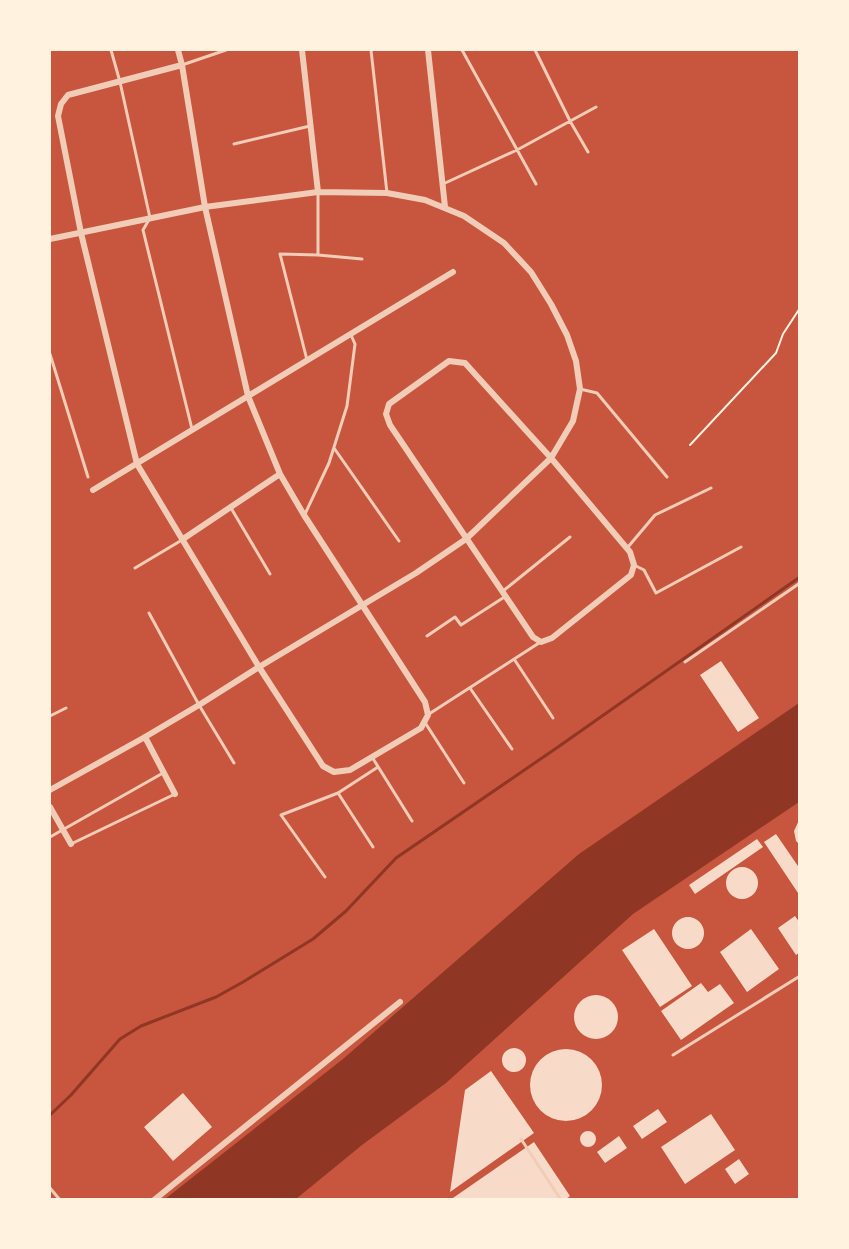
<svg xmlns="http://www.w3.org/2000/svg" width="849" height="1249" viewBox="0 0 849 1249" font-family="'Open Sans',sans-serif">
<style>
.water{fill:#8f3625}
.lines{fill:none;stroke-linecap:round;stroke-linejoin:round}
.stream{stroke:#8f3625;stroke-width:3}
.building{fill:#f7dbc8}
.path{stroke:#fff3e0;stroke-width:2}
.service{stroke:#f1ccb7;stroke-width:3}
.minor{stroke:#f1ccb7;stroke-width:6}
</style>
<rect width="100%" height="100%" fill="#c8553d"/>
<path class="water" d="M799,703V802L633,914L446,1083L362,1145L296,1199H165L343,1059L579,854Z"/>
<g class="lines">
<path class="stream" d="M50,1115L71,1095L120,1039L141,1026L216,997L243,982L313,939L346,911L396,858L558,747L800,577"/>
</g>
<path class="building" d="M721,661L759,718L738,732L700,675Z
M800,818V845L796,841L794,831Z
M776,834L800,869V896L764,842Z
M757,839L763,847L695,894L689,885Z
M726 883a16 16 0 1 1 32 0a16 16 0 1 1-32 0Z
M795,916L800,923V952L796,955L778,928Z
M672 933a16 16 0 1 1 32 0a16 16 0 1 1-32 0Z
M654,929L692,986L660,1007L622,950Z
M751,929L779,969L747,992L720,952Z
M701,983L708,992L720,984L734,1003L681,1040L661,1011Z
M574 1017a22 22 0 1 1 44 0a22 22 0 1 1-44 0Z
M502 1060a12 12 0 1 1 24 0a12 12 0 1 1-24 0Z
M530 1085a36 36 0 1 1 72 0a36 36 0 1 1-72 0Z
M491,1071L534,1133L450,1192L465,1090Z
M183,1093L212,1127L173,1161L144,1127Z
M658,1109L667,1122L642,1139L633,1126Z
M711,1114L735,1150L685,1184L661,1147Z
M580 1139a8 8 0 1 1 16 0a8 8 0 1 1-16 0Z
M619,1136L627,1148L605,1163L597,1152Z
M534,1142L570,1196L565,1200H450Z
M739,1159L749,1174L735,1184L725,1169Z"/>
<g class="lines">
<path class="path" d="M690,445L776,353L783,334L800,308"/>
<path class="service" d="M111,50L120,82L150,218L143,230L192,429
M371,50L387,193
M462,50L536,184
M535,50L570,121L588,152
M182,65L226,50
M234,144L310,126
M443,184L517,150L596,107
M318,192V255
M50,354L88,477
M307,360L280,254L318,255L362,259
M580,389L597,393L667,477
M334,448L399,541
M231,508L270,574
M305,514L329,463L347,406L355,344L351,335
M628,547L655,515L711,488
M634,565L644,570L656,593L741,547
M135,568L182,540
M503,591L570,537
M149,613L199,705L234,763
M427,636L455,617L461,625L506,596
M514,659L553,718
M685,662L800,583
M470,688L512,749
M429,714L539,643
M50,716L66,708
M424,721L464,783
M372,757L412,821
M338,793L373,847
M50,837L163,773
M71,844L175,794
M325,877L281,815L338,793L378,767
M673,1055L800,976
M521,1139L561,1200
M50,1188L60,1200"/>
<path class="minor" d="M178,50L182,65L205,207L248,396L280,474L304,515L425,702L428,715L421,728L350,770L334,772L323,766L259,667L137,464L81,233L58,116L61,104L68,95L182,65
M302,50L318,192
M428,50L445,207
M50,239L205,207L318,192L387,193L425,200L464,216L504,243L531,272L551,304L567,335L576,361L580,389L573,421L551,458L466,539L416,573L259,667L199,705L145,737L50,790
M449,361L465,363L551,458L630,552L634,565L631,575L552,638L541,642L533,637L390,425L386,414L389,404Z
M93,490L453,272
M183,539L280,474
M145,737L175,794
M50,807L71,844
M154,1200L400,1002"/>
</g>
<rect width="849" height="1249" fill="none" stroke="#fff3e0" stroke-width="102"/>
</svg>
